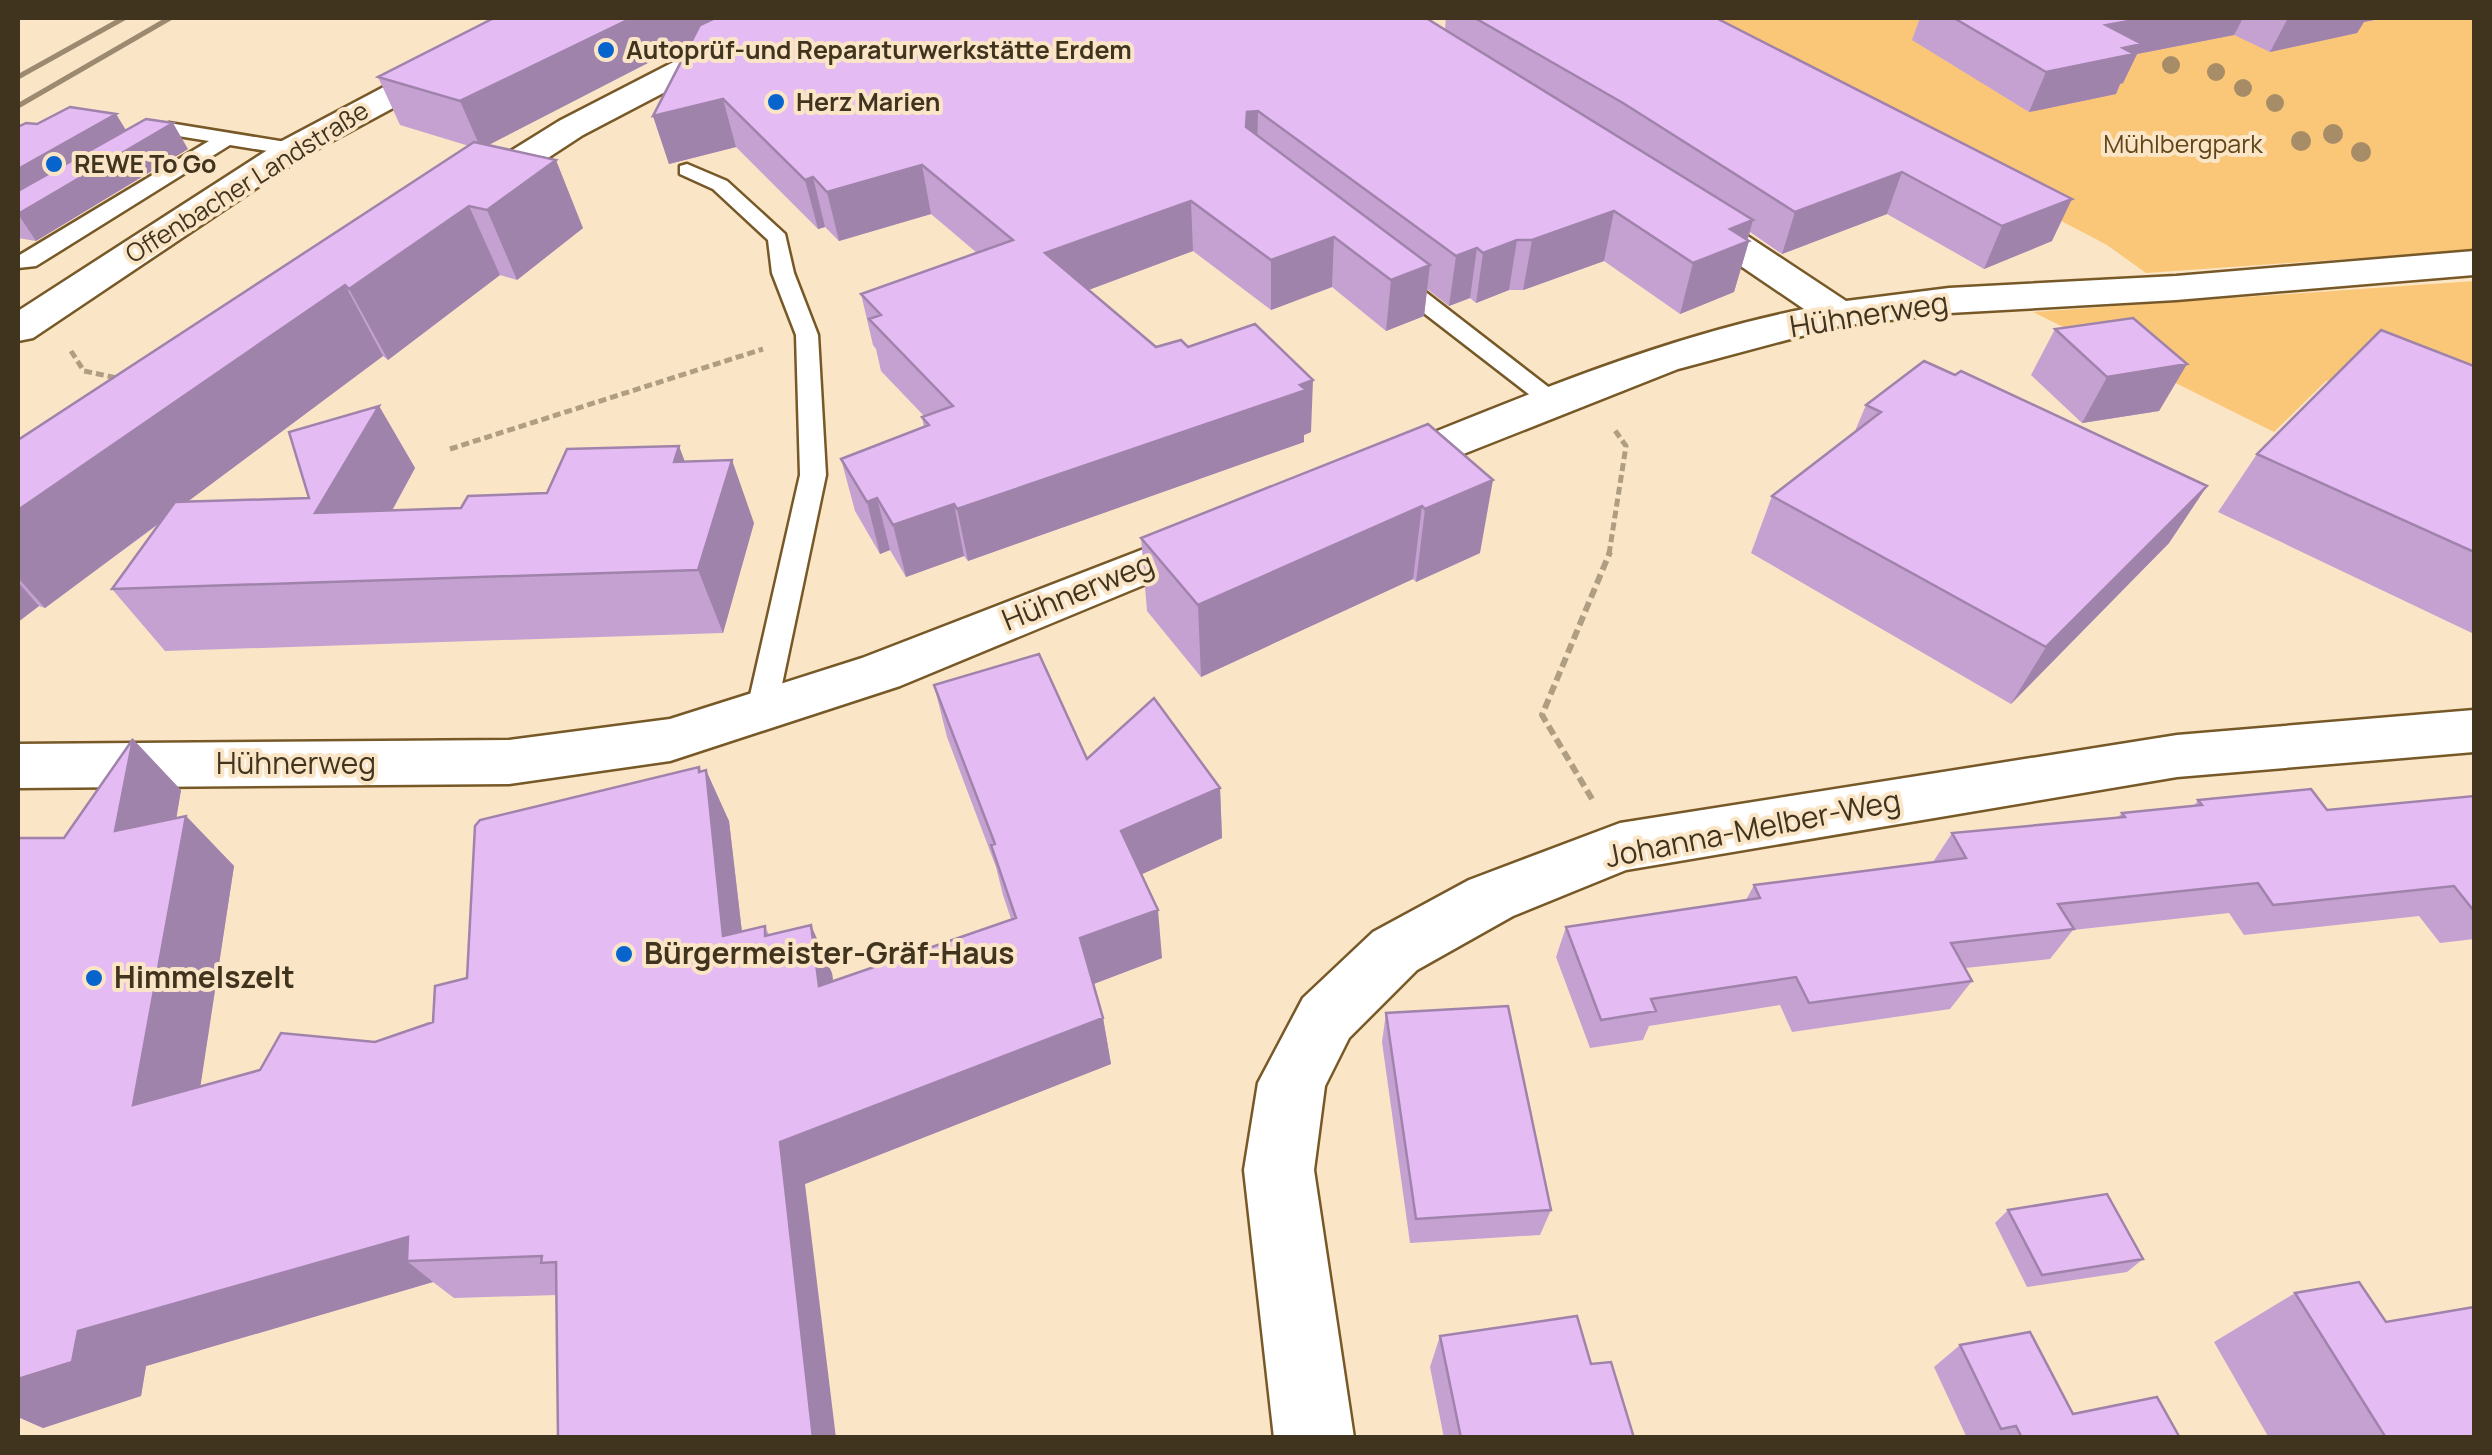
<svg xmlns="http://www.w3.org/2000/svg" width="2492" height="1455" viewBox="0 0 2492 1455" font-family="Manrope,sans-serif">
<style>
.green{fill:#fac779}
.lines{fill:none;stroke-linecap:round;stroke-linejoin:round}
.lane-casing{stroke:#775827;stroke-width:5}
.street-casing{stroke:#775827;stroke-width:5}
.secondary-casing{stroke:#775827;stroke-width:5}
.path-far1{stroke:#b09e83;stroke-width:5;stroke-dasharray:8 4;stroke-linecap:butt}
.path{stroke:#b09e83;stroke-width:6;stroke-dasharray:10 5;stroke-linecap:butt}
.lane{fill:#fff;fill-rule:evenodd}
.street{fill:#fff;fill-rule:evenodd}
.secondary{fill:#fff;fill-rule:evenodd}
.rail{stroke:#9b8a70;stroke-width:5}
.tree{fill:#a68d67}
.wall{fill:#c5a1d2}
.shaded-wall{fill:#a083ab}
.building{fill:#e5bbf4;stroke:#a083ab;stroke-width:2.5}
.poi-dot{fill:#0864cd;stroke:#fbe5c7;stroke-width:4}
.labels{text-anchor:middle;stroke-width:8;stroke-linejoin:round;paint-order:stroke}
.far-poi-label{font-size:25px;font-weight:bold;fill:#41341f;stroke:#fbe5c7;text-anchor:start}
.far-park-label{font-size:25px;fill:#614518;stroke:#fbe5c7}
.far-street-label{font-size:25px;fill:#41341f;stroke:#fbe5c7}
.street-label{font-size:30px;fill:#41341f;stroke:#fbe5c7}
.poi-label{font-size:30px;font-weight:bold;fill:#41341f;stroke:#fbe5c7;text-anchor:start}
</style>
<rect width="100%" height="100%" fill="#fbe5c7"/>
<path class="green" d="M1677,18H2474V250L2146,273L2107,245Z
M2474,281V400L2411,375L2326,381L2274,432L2033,312Z"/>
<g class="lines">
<g class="lane-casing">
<path id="lane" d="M169,123L292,143L302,149L292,155L230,145L36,266L18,268V256L209,141L172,135L141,151L131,145Z
M687,164L727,181L785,234L794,273L818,335L826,475L776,713L772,721L761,724L750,721L746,713L800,475L796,335L772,273L768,240L713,189L680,174V166Z
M1393,272L1401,273L1560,396L1564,401L1560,406H1544L1385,283L1382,278L1385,273Z"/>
</g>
<g class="street-casing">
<path id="street" d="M759,18H797L793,25L583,135L479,203L466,206L453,203L448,195L453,187L559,121Z
M1683,199L1696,202L1846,301L1949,288L2176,276L2474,251V275L2176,300L1949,313L1839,326L1678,369L1395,481L1379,486L1363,481L1356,471L1363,461C1507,403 1651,340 1804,309L1670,218L1664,210L1670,202Z
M1211,523L1228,528L1235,539L1228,550L900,686L670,761L509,784L18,788V744L509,740L670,719L862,658Z
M2474,710V752L2177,777L1626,870L1513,916L1417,970L1349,1038L1325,1086L1314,1170L1354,1438H1274L1244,1170L1258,1083L1303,998L1373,932L1469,880L1620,823L2177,735Z"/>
</g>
<g class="secondary-casing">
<path id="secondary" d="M514,18H551L547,25L304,156L33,338L18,341V311L280,142Z"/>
</g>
<path class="path-far1" d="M71,351L84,371L122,379
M450,449L763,349
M1609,554L1626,446L1614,429"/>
<path class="path" d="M1592,799L1542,715L1610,552"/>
<use href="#lane" class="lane"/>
<use href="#street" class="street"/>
<use href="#secondary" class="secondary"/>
<path class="rail" d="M18,77L124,18
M18,106L170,18"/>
</g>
<g class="tree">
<circle cx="2171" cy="65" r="9"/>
<circle cx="2216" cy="72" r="9"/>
<circle cx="2243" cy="88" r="9"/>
<circle cx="2275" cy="103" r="9"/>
<circle cx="2333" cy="134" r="10"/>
<circle cx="2301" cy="141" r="10"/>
<circle cx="2361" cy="152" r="10"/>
</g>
<path class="wall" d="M494,18L1445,29L1446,18H1716L2052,241L1984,269L1887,214L1782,254L1750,232L1747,240L1749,241L1734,292L1680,314L1604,261L1523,290H1509L1476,303L1470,298L1449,306L1427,289L1424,316L1386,331L1332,287L1271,310L1193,251L1088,290L1156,347H1188L1311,432L1304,435V442L968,561L964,556L906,577L890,550L880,554L855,511L841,459L924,427L922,417L924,416L881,371L876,349L873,345L861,294L977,253L931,214L839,241L825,227L818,229L736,147L669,164L653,116L693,40L488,145L583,228L517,280L500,275L388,360L383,356L188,501L309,498L379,406L415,468L392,511L461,508L547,493L685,462L754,523L723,633L165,651L112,589L160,523L45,608L39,606L18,622V440L469,146L400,125L378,77Z
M1920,18H2385L2364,22L2357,33L2270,52L2234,35L2137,54L2123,83L2120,84L2116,94L2029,112L1912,40Z
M116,114L126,131L188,149L36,241L18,238V127Z
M2055,329L2187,364L2159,411L2082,423L2031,375Z
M2474,366V634L2218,512L2257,454Z
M1866,405L2207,486L2169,543L2011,704L1751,553L1772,496L1855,431Z
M1428,424L1480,553L1416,582L1413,579L1201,677L1147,611L1141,538Z
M934,685L1087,759L1220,788L1222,838L1141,874L1162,958L1094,984L1103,1018L1111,1064L805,1184L557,1295L454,1298L433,1282L146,1366L141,1396L43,1428L18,1417V838H64L181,790L176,818L186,816L234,866L200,1086L375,1042L433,1022L467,978L699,767L729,821L742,932L765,926L769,935L832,973L833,981L1011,919L1003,895L996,867L947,737Z
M2474,796V939L2440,943L2419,916L2244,935L2229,913L2073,930L2050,959L1965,968L1972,981L1950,1009L1792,1032L1780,1005L1649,1026L1643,1040L1590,1048L1556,957L1566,927L1746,900L1754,885L1933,862L1952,833L2118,817L2122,813L2194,806L2198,800L2327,810Z
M1386,1013L1551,1210L1540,1235L1410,1243L1382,1042Z
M2008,1210L2143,1259L2127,1272L2027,1287L1995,1223Z
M2295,1293L2386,1322L2474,1438H2269L2214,1342Z
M1440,1336L1634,1438H1444L1430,1367Z
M1960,1345L2073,1414L2180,1438H1967L1934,1367Z"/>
<path class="shaded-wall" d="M632,18H752L733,19L481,149L460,101Z
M2146,18H2243L2234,35L2137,54L2123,83L2120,84L2116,94L2029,112L2046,72L2106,25Z
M2288,18H2385L2364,22L2357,33L2270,52Z
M723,99L736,147L669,164L653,116Z
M1258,111L1257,159L1246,127L1247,112Z
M116,114L132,140L18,206V169Z
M173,123L188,149L36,241L18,214Z
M556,160L583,228L517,280L487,210Z
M922,165L931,214L839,241L827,192Z
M1902,172L1887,214L1782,254L1795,212Z
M813,177L825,227L818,229L805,180Z
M2072,199L2052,241L1984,269L2002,226Z
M1191,201L1193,251L1051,304L1045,253Z
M469,206L500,275L388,360L349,289Z
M1614,211L1604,261L1523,290L1532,240Z
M1753,220L1747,242L1749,241L1734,292L1680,314L1693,263L1730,229Z
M1334,237L1332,287L1271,310V260Z
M1517,240L1509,290L1476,303L1483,253Z
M1477,248L1470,298L1449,306L1456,256Z
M1430,265L1424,316L1386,331L1391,280Z
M345,285L383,356L45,608L18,578V510Z
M2187,364L2159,411L2082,423L2107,377Z
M1313,380L1311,432L1304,435V442L968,561L957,509Z
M379,406L415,468L356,576L315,513Z
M679,446L703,509L674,462Z
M732,460L754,523L723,633L698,570Z
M1493,480L1480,553L1416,582L1425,509Z
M2207,486L2169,543L2011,704L2046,647Z
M877,498L890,550L880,554L867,502Z
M954,504L964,556L906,577L893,525Z
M1422,506L1413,579L1201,677L1198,605Z
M18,582L39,606L18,622Z
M133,739L181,790L166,881L115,831Z
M699,767L707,784L706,770L729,821L748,984L723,936Z
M1220,788L1222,838L1127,881L1121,831Z
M186,816L234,866L191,1148L133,1105Z
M1158,910L1162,958L1088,986L1080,938Z
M811,925L832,973L840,1033L819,986Z
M1103,1018L1111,1064L805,1184L836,1438H813L780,1142Z
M408,1237L407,1261L433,1282L146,1366L141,1396L43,1428L18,1417V1379L78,1331Z"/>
<path class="building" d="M494,18H632L460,101L378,77Z
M715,18H1426L1753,220L1730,229L1749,241L1693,263L1614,211L1532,240H1517L1483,253L1477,248L1456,256L1258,111L1247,112L1246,127L1430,265L1391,280L1334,237L1271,260L1191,201L1045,253L1156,347L1181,340L1188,347L1255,324L1313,380L1300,385L1306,390L957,509L954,504L893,525L877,498L867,502L841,459L929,425L922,417L953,406L869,319L881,315L861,294L1013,240L922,165L827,192L813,177L805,180L723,99L653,116L700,25Z
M1475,18H1716L2072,199L2002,226L1902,172L1795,212L1623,103Z
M1954,18H2146L2106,25L2142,44L2123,48L2134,54L2046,72Z
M70,107L116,114L18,169V127L26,123L37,124Z
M146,119L173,123L18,214V191Z
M474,142L556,160L487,210L469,206L349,289L345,285L18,510V440Z
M2133,318L2187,364L2107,377L2055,329Z
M2381,330L2474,366V552L2257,454Z
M1924,361L1955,375L1961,371L2207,486L2046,647L1772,496L1881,412L1866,405Z
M379,406L315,513L461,508L468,496L547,493L567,449L679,446L674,462L732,460L698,570L112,589L175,502L309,498L289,432Z
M1428,424L1493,480L1425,509L1422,506L1198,605L1141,538Z
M1039,654L1087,759L1154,698L1220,788L1121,831L1158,910L1080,938L1103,1018L780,1142L813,1438H558L556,1262L541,1263L542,1256L407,1261L408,1237L78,1331L72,1362L18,1379V838H64L133,739L115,831L186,816L133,1105L260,1070L281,1033L375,1042L433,1022L435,986L467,978L475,826L480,820L699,767V772L706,770L723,936L765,926V936L811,925L819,986L1016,918L991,845L995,844L934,685Z
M2311,789L2327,810L2474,796V911L2454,886L2273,905L2258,883L2058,904L2074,929L1951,943L1972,981L1809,1003L1796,977L1651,999L1656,1011L1601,1020L1566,927L1760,898L1754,885L1966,858L1952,833L2125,817L2122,813L2202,805L2198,800Z
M1508,1006L1551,1210L1416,1219L1386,1013Z
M2107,1194L2143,1259L2042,1275L2008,1210Z
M2359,1282L2386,1322L2474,1307V1438H2386L2295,1293Z
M1577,1316L1591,1364L1611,1362L1634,1438H1461L1440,1336Z
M2030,1332L2073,1414L2157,1397L2180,1438H2022L2016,1426L2001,1429L1960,1345Z"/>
<g class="poi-dot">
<circle cx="606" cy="50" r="10"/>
<circle cx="776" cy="102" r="10"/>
<circle cx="54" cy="164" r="10"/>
<circle cx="624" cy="954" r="10"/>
<circle cx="94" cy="978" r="10"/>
</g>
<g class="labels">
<g class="far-poi-label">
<text x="626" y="59">Autoprüf-und Reparaturwerkstätte Erdem</text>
<text x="796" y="111">Herz Marien</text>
<text x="74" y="173">REWE To Go</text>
</g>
<g class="far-park-label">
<text x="2183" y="153">Mühlbergpark</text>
</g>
<g class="far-street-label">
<text transform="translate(247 182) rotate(-32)" y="9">Offenbacher Landstraße</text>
</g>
<g class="street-label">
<text transform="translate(1869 315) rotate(-9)" y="10">Hühnerweg</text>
<text transform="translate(1078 592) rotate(-22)" y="10">Hühnerweg</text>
<text x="296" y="774">Hühnerweg</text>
<text transform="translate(1753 829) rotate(-11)" y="10">Johanna-Melber-Weg</text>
</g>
<g class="poi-label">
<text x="644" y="964">Bürgermeister-Gräf-Haus</text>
<text x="114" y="988">Himmelszelt</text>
</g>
</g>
<rect width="2492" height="1455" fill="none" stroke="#41341f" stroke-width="40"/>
</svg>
